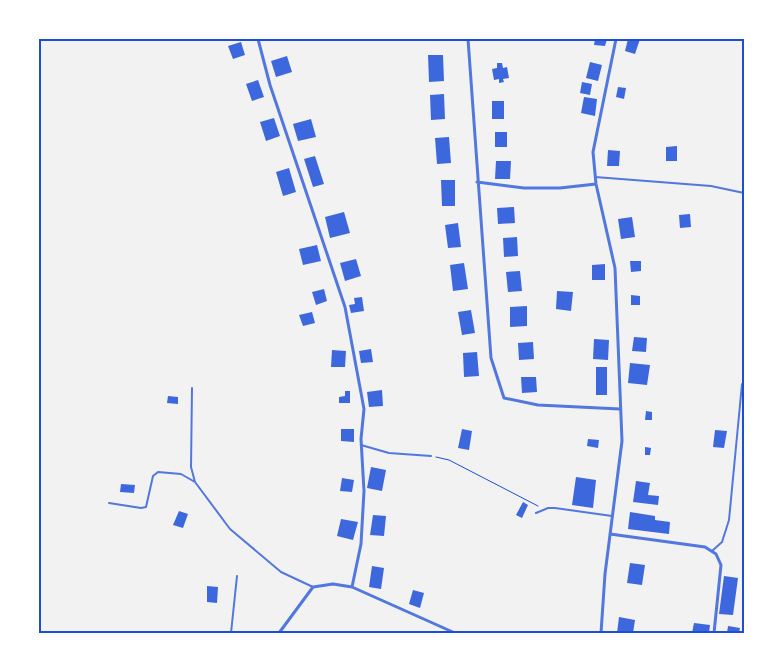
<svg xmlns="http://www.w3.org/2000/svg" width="783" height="672" viewBox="0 0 783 672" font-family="Helvetica,sans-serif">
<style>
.building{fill:#3d67dc}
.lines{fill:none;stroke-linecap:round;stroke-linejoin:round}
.path{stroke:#1d4ed8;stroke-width:1}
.service{stroke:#5277de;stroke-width:2}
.minor{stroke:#5277de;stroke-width:3}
.neatline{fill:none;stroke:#1d4ed8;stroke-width:2}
</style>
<rect width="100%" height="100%" fill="#f2f2f2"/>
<path class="building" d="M595,39H607L605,46L594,45Z
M628,39H640L635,54L625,51Z
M241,42L245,55L233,59L228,46Z
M428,55H443L444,81L429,82Z
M287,56L292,72L276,77L271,61Z
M590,62L602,65L598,81L586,78Z
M497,63H502L503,68L507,67L509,78L503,79L504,82L499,83V79L494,80L492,69L497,68Z
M258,80L264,97L252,101L246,84Z
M582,82L592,84L590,95L580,93Z
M618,87L626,88L624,99L616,97Z
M444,94L445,119L431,120L430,95Z
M584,97L597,99L595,116L581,113Z
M492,101H504V119H492Z
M274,118L280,136L266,141L260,122Z
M311,119L316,137L298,141L293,124Z
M495,132H507V147H495Z
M449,137L451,163L437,164L435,138Z
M677,146V161H666V147Z
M608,150L620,151L619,166H607Z
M315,156L324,184L313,187L304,159Z
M496,161H511L510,179H495Z
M289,168L296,192L283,196L276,172Z
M441,180H455V206H442Z
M514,207L515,223L498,224L497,208Z
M344,212L350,233L330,238L325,217Z
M690,214L691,227L680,228L679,215Z
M632,217L635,237L621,239L618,219Z
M458,223L461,247L448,248L445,225Z
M517,237L518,256L504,257L503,238Z
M317,245L321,261L303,265L299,249Z
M356,259L361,276L345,281L340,263Z
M630,261H641V271L631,272Z
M464,263L468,289L453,291L450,265Z
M605,264V280H592V265Z
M520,271L522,291L508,292L506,272Z
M324,289L327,301L316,305L312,292Z
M557,291L573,292L571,311L556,309Z
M631,295L640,296V305H631Z
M362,297L364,311L351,313L349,305L355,304L354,298Z
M527,306V326L510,327V307Z
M471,310L475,333L462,335L458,312Z
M312,312L315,323L303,326L299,315Z
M634,337L647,338L646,352L632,351Z
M594,339L609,340L608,360L593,359Z
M533,342L534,359L519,360L518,343Z
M371,349L373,362L361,363L359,351Z
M332,350L346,351L345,367H331Z
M477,352L479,376L464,377L463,353Z
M630,363L650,365L647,385L628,383Z
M596,367H607V395H596Z
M521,377H536L537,392L522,393Z
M382,390L383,406L369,407L367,392Z
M345,391H350V403H339V397L345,396Z
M168,396L178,397V404L167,403Z
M646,411L652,412V420H645Z
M341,429H354V442L341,441Z
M462,429L472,431L469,450L458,448Z
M715,430L727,431L724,448L713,447Z
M588,439L599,440L598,448L587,446Z
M645,447L651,448L650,455H645Z
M371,467L386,470L382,491L367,488Z
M576,477L596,480L593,508L572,505Z
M342,478L354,480L352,492L340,491Z
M636,481L650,483L648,495L659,496L658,505L633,502Z
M121,484L135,485L134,493L120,492Z
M523,502L528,505L522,518L516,515Z
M179,511L188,514L183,528L173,525Z
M630,512L655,516V520L670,522L669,534L628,529Z
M373,515L386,516L384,536L370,535Z
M341,519L358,522L353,540L337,536Z
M630,563L645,565L642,585L627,583Z
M372,566L384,568L381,589L369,587Z
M724,576L738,578L733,615L719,614Z
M207,586L218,587L217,603L207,602Z
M413,590L424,593L420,608L409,604Z
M619,617L635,620L633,633H617Z
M694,623L710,625L709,633H692Z
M728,626L740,628L739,633H727Z"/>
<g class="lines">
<path class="path" d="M436,457L449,460L538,506"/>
<path class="service" d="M595,177L711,186L744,193
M192,388L191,467L195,482
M361,445L389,453L431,456
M109,503L141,508L146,507L153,476L158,472L181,474L195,482L230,529L281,572L313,587
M536,513L548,508H555L612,516
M712,551L722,542L729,520L742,384H744
M231,633L237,576"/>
<path class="minor" d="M258,39L270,85L345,307L364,409L361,439L364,491L361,544L352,587L333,584L313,587L279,633
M468,39L491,358L504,398L538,405L620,409
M477,182L524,188H560L596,184
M610,534L705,547L716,554L721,565L714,633
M352,587L455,633
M601,633L605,574L622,441L615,268L596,184L593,152L616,39"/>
</g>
<rect width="783" height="672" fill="none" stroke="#ffffff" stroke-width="80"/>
<rect x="40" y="40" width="703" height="592" class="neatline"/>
</svg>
